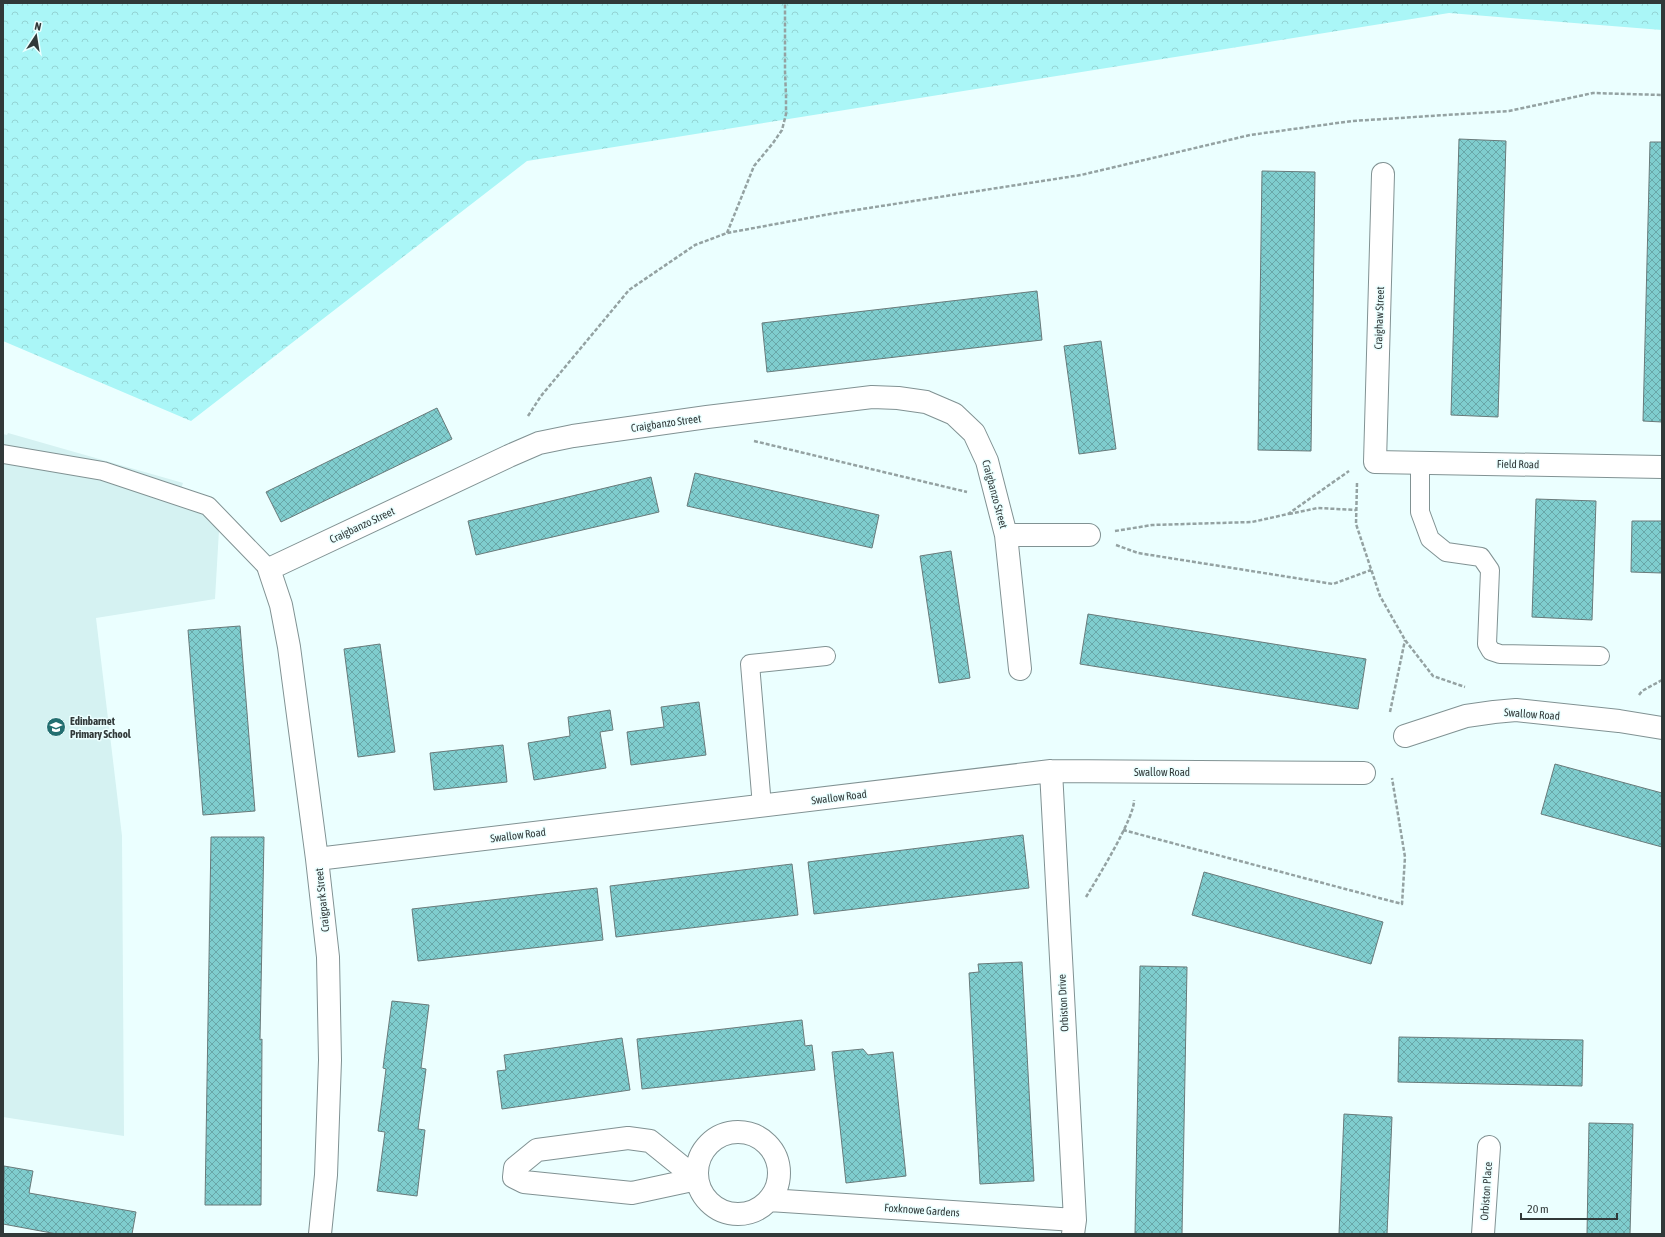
<svg xmlns="http://www.w3.org/2000/svg" width="1665" height="1237" viewBox="0 0 1665 1237" font-family="'Asap Condensed',sans-serif">
<style>
.built{fill:#d5f2f2}
.forest{fill:url(#forest-crowns)}
.building{fill:url(#building-cross-hatch);stroke:#697a7a}
.lines{fill:none;stroke-linecap:round;stroke-linejoin:round}
.service-casing{stroke:#819293;stroke-width:20}
.minor-casing{stroke:#819293;stroke-width:24}
.path{stroke:#94a2a2;stroke-width:2.5;stroke-dasharray:4 2;stroke-linecap:butt}
.service{stroke:#fff;stroke-width:18}
.minor{stroke:#fff;stroke-width:22}
.labels{text-anchor:middle;stroke-width:3;stroke-linejoin:round;paint-order:stroke}
.street-label{font-size:11px;fill:#313939;stroke:#ebffff}
.poi-label{font-size:11px;font-weight:bold;fill:#313939;stroke:#ebffff;text-anchor:start}
</style>
<defs>
<pattern id="forest-crowns" width="20" height="18" patternUnits="userSpaceOnUse"><rect width="20" height="18" fill="#aaf6f7"/><path d="M2 6a3 3 0 1 1 6 0M12 15a3 3 0 1 1 6 0" fill="none" stroke="#93d4d4"/></pattern>
<pattern id="building-cross-hatch" width="8" height="8" patternUnits="userSpaceOnUse"><rect width="8" height="8" fill="#7fcdce"/><path d="M0 0l8 8M0 8l8-8" fill="none" stroke="#69a7a8"/></pattern>
</defs>
<rect width="100%" height="100%" fill="#ebffff"/>
<path class="built" d="M8,433L183,483L181,489L220,513L215,599L96,618L122,836L124,1136L3,1117V434L7,435Z"/>
<path class="forest" d="M3,3H1662V30L1449,13L527,161L191,421L3,341Z"/>
<path class="building" d="M1459,139L1506,141L1498,417L1451,415Z
M1650,142H1662V422L1643,421Z
M1262,171L1315,172L1311,451L1258,450Z
M1037,291L1042,340L767,372L762,323Z
M1101,341L1116,449L1079,454L1064,346Z
M437,408L452,439L281,522L266,492Z
M695,473L879,515L872,548L687,506Z
M651,477L659,512L476,555L468,521Z
M1536,499L1596,501L1592,620L1532,617Z
M1632,521H1662V573L1631,572Z
M951,551L970,678L939,683L920,556Z
M1088,614L1366,659L1358,709L1080,664Z
M240,626L255,811L203,815L188,630Z
M380,644L395,752L358,757L344,649Z
M699,702L706,755L631,765L627,732L664,727L661,707Z
M610,710L613,730L600,732L606,768L534,780L528,743L570,736L568,717Z
M503,745L507,782L434,790L430,753Z
M1555,764L1662,793V847L1541,814Z
M1023,835L1029,888L814,914L808,862Z
M211,837H264L260,1040L262,1039L261,1205H205Z
M792,864L798,915L616,937L610,886Z
M1204,872L1383,922L1371,964L1192,915Z
M597,888L603,940L418,961L412,909Z
M1022,962L1034,1181L980,1184L969,973L979,972L978,964Z
M1140,966L1187,967L1182,1234H1135Z
M392,1001L429,1005L421,1068L426,1069L418,1129L425,1130L417,1196L377,1191L385,1132L378,1131L386,1069L383,1068Z
M802,1020L805,1046L812,1045L815,1070L642,1089L637,1039Z
M1399,1037L1583,1040L1582,1086L1398,1082Z
M622,1038L630,1090L502,1109L497,1071L506,1070L504,1055Z
M863,1049L868,1055L893,1052L906,1176L846,1183L832,1052Z
M1344,1114L1392,1117L1387,1234H1339Z
M1589,1123L1633,1124L1630,1234H1587Z
M4,1166L33,1171L29,1193L136,1212L132,1234H57L3,1224Z"/>
<g class="lines">
<g class="service-casing">
<path id="service" d="M3,454L103,471L208,506L269,569
M1420,462V512L1430,539L1446,552L1481,557L1490,570L1487,644L1491,651L1500,654L1600,656
M762,806L750,664L826,656"/>
</g>
<g class="minor-casing">
<path id="minor" d="M1383,174L1375,462L1662,467
M1006,535H1089
M1405,736L1466,716L1494,712L1516,710L1619,721L1662,728
M1051,771L1075,1220L1073,1234
M317,859L1051,771L1364,773
M697 1173a41 41 0 1 1 82 0a41 41 0 1 1-82 0Z
M628,1138L650,1141L697,1179L632,1193L524,1182L514,1177L515,1168L537,1150Z
M769,1200L1075,1220
M320,1234L326,1175L330,1060L328,957L317,859L289,647L281,605L269,569L509,456L539,443L573,436L707,417L872,397L898,398L926,402L954,414L974,433L987,461L1006,535L1020,669
M1483,1234L1489,1147"/>
</g>
<path class="path" d="M727,233L754,166L773,143L782,130L786,114V96L785,71V3
M528,416L541,396L629,290L695,245L727,233L830,214L1081,175L1250,135L1352,121L1509,111L1593,93L1662,95
M754,441L967,492
M1357,483L1356,524L1380,596L1405,640L1433,676L1465,687
M1289,514L1318,508L1356,510
M1115,531L1152,525L1252,522L1288,514L1349,471
M1116,545L1138,553L1333,584L1371,570
M1639,695L1642,691L1662,680
M1390,712L1405,640
M1123,830L1402,904L1405,857L1392,778
M1086,897C1097,879 1135,817 1134,800"/>
<use href="#service" class="service"/>
<use href="#minor" class="minor"/>
</g>
<defs>
<g id="school-disc" transform="scale(1)"><circle r="9.5" fill="#236e70" stroke="#ebffff"/><path d="M0-5L7-2L0 1L-7-2ZM-4 1L0 2.5L4 1V4Q0 6-4 4Z" fill="#fff"/></g>
</defs>
<g fill-rule="evenodd">
<use href="#school-disc" x="56" y="727"/>
</g>
<g class="labels">
<g class="street-label">
<text transform="translate(1379 318) rotate(-88)" y="4">Craighaw Street</text>
<text transform="translate(666 423) rotate(-8)" y="4">Craigbanzo Street</text>
<text transform="translate(1518 464) rotate(1)" y="4">Field Road</text>
<text transform="translate(995 494) rotate(75)" y="4">Craigbanzo Street</text>
<text transform="translate(362 525) rotate(-25)" y="4">Craigbanzo Street</text>
<text transform="translate(1532 714) rotate(4)" y="4">Swallow Road</text>
<text x="1162" y="776">Swallow Road</text>
<text transform="translate(839 797) rotate(-7)" y="4">Swallow Road</text>
<text transform="translate(518 835) rotate(-7)" y="4">Swallow Road</text>
<text transform="translate(322 900) rotate(-96)" y="4">Craigpark Street</text>
<text transform="translate(1063 1003) rotate(-93)" y="4">Orbiston Drive</text>
<text transform="translate(1486 1191) rotate(-86)" y="4">Orbiston Place</text>
<text transform="translate(922 1210) rotate(4)" y="4">Foxknowe Gardens</text>
</g>
<g class="poi-label">
<text x="70" y="725">Edinbarnet<tspan x="70" dy="13">Primary School</tspan></text>
</g>
</g>
<rect width="1665" height="1237" fill="none" stroke="#313939" stroke-width="8"/>
<g transform="translate(36 36) rotate(12)" stroke="#ebffff" stroke-width="3" paint-order="stroke">
<path d="M0-3L7 15L0 10L-7 15Z" fill="#313939"/>
<text y="-6" font-size="11" font-weight="bold" text-anchor="middle" fill="#313939">N</text>
</g>
<path d="M1521 1213v6h96v-6" fill="none" stroke="#313939" stroke-width="2"/>
<text x="1527" y="1213" font-size="12" fill="#313939" stroke="#ebffff" stroke-width="3" paint-order="stroke">20 m</text>
</svg>
